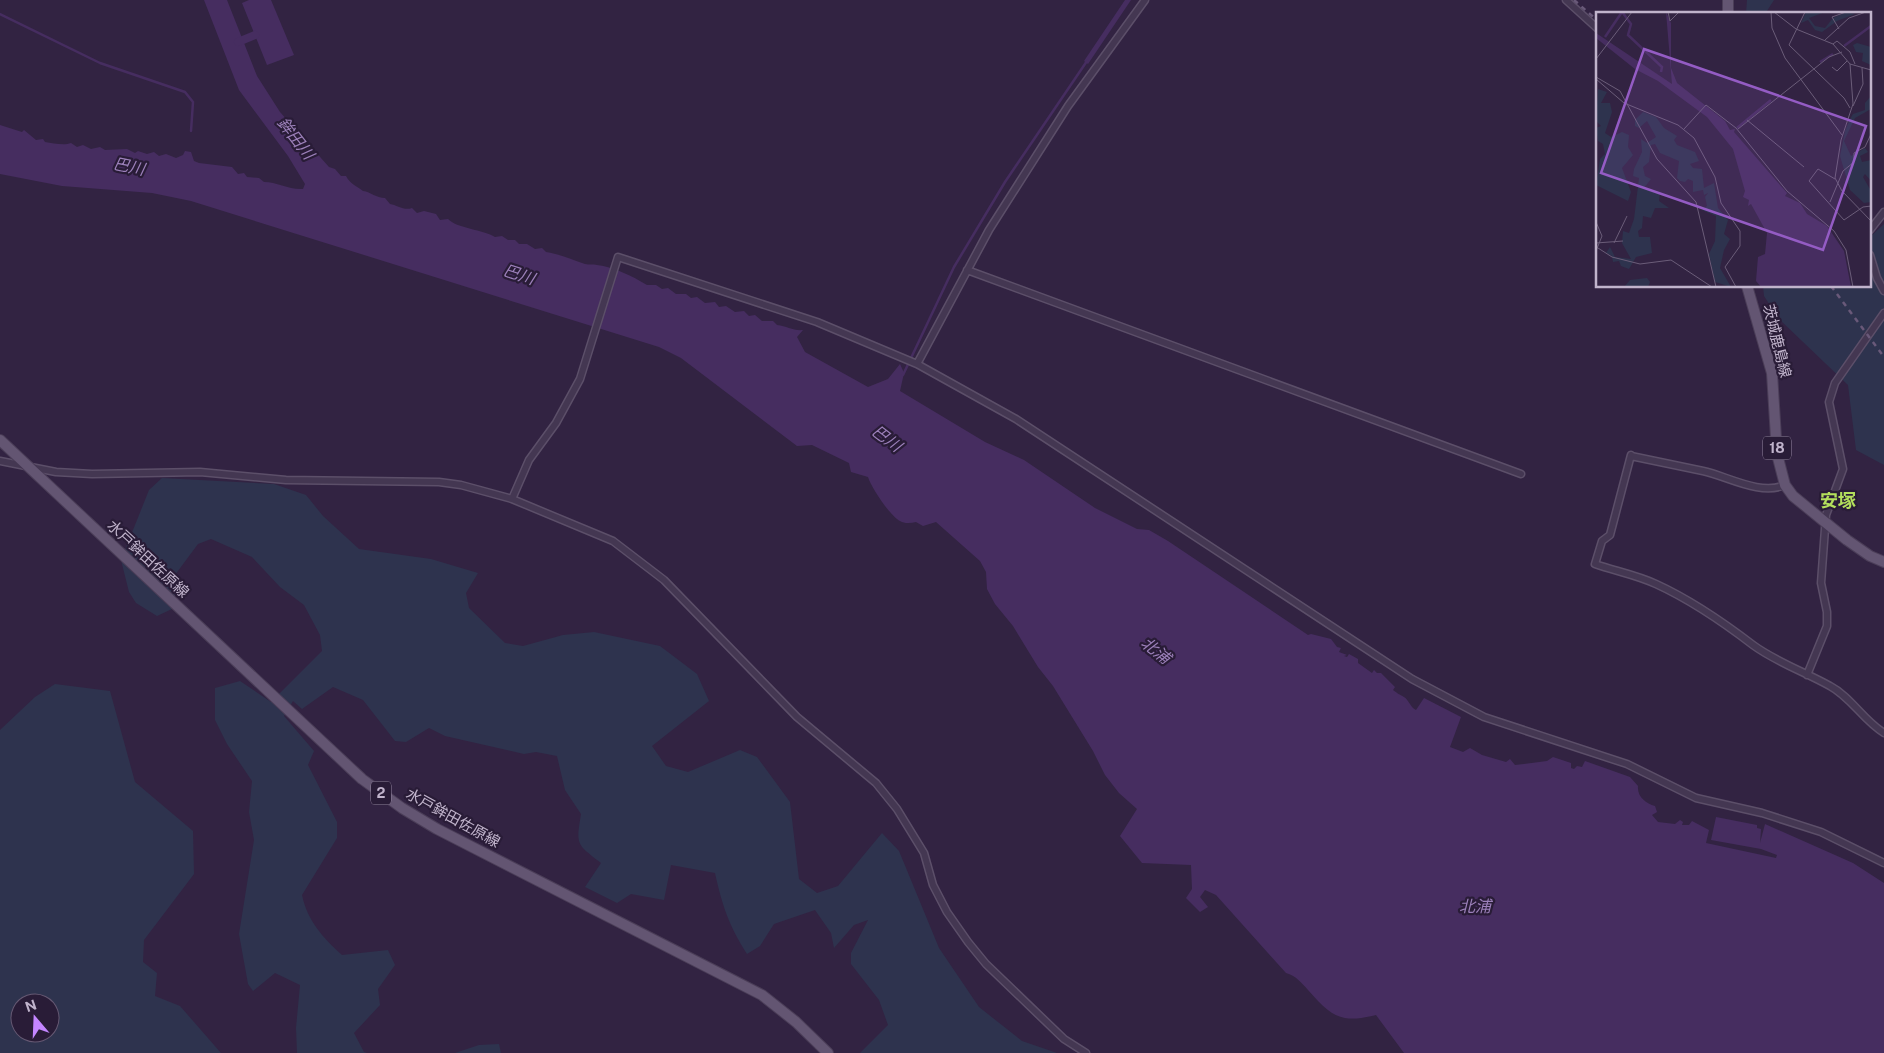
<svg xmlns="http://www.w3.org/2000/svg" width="1884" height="1053" viewBox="0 0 1884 1053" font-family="'Public Sans','Noto Sans JP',sans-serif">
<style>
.green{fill:#2e334e;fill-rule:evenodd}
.water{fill:#462d60}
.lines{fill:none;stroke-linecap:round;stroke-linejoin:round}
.stream{stroke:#462d60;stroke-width:2.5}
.canal{stroke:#462d60;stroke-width:8}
.street-casing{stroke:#5c4f69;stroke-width:9}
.primary-casing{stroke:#4b3e58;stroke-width:12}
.street{stroke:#443752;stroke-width:6}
.primary{stroke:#635572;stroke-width:10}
.rail{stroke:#695979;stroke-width:2.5;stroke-dasharray:5 5;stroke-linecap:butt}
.labels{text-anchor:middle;stroke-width:4.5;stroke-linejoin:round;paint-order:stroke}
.shield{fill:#291c37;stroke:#93869f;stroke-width:1}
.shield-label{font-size:14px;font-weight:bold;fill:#c1b4cc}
.street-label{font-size:15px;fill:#c1b4cc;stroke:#291c37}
.water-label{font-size:16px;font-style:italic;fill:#9c80ba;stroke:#291c37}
.quarter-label{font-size:18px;font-weight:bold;fill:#b3df5c;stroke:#291c37}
.inset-river{fill:none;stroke:#462d60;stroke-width:2.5}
.inset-road{fill:none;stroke:#6b5d79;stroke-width:1}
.view{fill:#945cc4;fill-opacity:0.15;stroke:#945cc4;stroke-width:2.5}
.inset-edge{fill:none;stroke:#c1b4cc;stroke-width:2.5}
</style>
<rect width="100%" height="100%" fill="#322342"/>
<path class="green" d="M1747,0H1774L1765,14H1746Z
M1884,224V465L1856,450L1848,385L1779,319L1764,296L1763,286H1870V237Z
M162,478L274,484L306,495L323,516L359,549L431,559L478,573L466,593L469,608L505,643L523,646L563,635L594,632L660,646L697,674L709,701L652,746L666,766L688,772L740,750L757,757L790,802L799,879L817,893L838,886L882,833L899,851L939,948L979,1007L1022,1041L1057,1053H860L888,1025L879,1000L851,964V953L868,920L854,925L834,948L831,933L815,910L774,924L760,946L747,954C729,926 722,905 715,873L671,865L664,900L631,894L617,903L585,887L601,863C576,844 576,845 581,814L565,790L557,756L536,752L524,754L445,736L429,728L406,742L395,741L363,700L333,687L302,709L293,701L284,716L314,751L308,765L337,822V838L302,895C307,920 323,938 342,955L388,950L395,965L378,989L380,1005L354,1033L364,1052L367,1053H297L296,1028L300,985L275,973L253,991L248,984L239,934L254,840L249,812L252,781L227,744L215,720V688L240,681L271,702L322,651L320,635L304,605L280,587L252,557L211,539L198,544L175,575L177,588L172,609L157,616L136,603L129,592L121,560L149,490Z
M55,684L110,691L135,782L193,831L194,874L144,940L143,962L157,973L155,996L180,1006L221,1053H0V730L35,697ZM20,1003H50V1033H20Z
M499,1044L501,1053H455L479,1045Z"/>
<path class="water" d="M204,0H227L257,76L280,112L329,167L335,169L341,176H346C350,184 357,186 363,191C371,192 376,198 385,198L390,204C397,205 404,211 412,208L417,213L424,211L436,214L440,220L448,219C456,228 484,230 495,237L502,236L508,240H515L519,244H527L535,249L542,248L546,252C560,254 572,260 585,264C589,265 593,264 597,265C614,267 632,276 647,285H656L662,289L668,288L676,294H686L691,298L697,297L705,303L715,302L719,307L726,306L735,312L744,311L749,316L755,315L762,321H773L777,325C787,326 793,331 803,330L797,337L805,352L868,387L888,379L900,364L904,373L900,391L985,442L1024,460L1095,508L1137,529L1149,530L1168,541L1308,635L1311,634L1331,639L1337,647L1341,648L1339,652L1347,655L1344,656L1347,657L1349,654L1358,659V663L1372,673L1374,670L1377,673H1381L1395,687L1393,690C1398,694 1399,694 1404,697C1409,700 1410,707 1416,710L1424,698L1461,717L1450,747L1463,752L1470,748L1482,755L1506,762L1510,759L1515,765L1547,761L1553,757L1571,763V768L1574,769L1577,766L1582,767L1585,761L1630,777L1638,786C1637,797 1646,803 1655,806L1657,812L1652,815L1658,822L1675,824L1680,820L1683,822L1682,825H1689L1692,821L1709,830L1706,843L1776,858L1777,855L1761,849L1711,840L1716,817L1757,825V828L1761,829L1760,843L1765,824L1853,863L1884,883V1053H1404L1376,1015C1340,1024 1331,1016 1308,990C1301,982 1296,976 1286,973L1216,895L1205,890L1200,897L1208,907L1200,912L1186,898L1192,889L1191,865L1142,863L1120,836L1137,809L1119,793L1105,775L1093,751L1053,686L1038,667L1013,626L995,604L987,589L986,572L980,561L936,522L923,526L916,522C911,523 905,524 900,521C890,516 871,487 868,477L851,472L849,463L812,445L797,446L681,358L659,347L191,201L152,193L62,186L0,174V125L22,132L24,130L36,140L43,139L45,142C53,143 64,146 71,143L77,147L83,145L91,149L100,147L105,150L127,149L135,153L138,151L147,154L154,152L159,156L166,154L176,158L183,155L185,151L191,152L194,161L199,163L232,167L238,174L244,173L247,177L259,178L264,182C277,182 289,190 303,189L305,184L288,156L239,90Z
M249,0H271L294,55L267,65L242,3Z
M1125,0H1131L1088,64L1084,61Z"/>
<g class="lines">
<path class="stream" d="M0,14L100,63L185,92L193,102L191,131
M903,375L954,267L1005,182L1087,61"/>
<path class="canal" d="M238,42L255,35"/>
<g class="street-casing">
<path id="street" d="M1566,0L1598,29
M1870,230L1884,212
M1870,255L1877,278L1884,291
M967,270L1521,474
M917,364L989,230L1068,106L1145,0
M1631,455L1610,535L1602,541L1595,564C1615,571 1637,575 1656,584C1691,600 1723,622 1753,645C1776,662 1805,672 1830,686C1851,697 1863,720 1884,733
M1631,456C1655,461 1679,466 1703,471C1727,476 1760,496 1785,485
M0,461L56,472L92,474L200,472L286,480L439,482L461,485L512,499L613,541L664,580L797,717L876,783L897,809L924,853L933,885L947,912L968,942L986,964L1064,1039L1086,1053
M512,499L529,460L556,423L580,379L618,257L817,322L917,364L1016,419L1412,679L1484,717L1627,764L1696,798L1762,813L1821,832L1884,863
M1807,675L1827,626V612L1821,583L1826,515L1843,469L1829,402L1835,383L1884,313"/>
</g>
<g class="primary-casing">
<path id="primary" d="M1728,0V14
M1747,286L1772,373L1777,454L1785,485L1793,496L1847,540L1870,556L1884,562
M0,440L362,779L402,808L437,829L762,995L796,1022L828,1053"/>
</g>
<use href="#street" class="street"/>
<use href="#primary" class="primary"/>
<path class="rail" d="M1574,0L1598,21
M1831,286L1884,357"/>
</g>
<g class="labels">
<g class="shield">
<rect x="1763" y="436.5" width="28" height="23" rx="4"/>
<rect x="371" y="781.5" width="20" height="23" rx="4"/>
</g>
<g class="shield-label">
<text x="1777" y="453">18</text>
<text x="381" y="798">2</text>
</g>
<g class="street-label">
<text transform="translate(1777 341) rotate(76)" y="5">茨城鹿島線</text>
<text transform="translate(148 559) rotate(43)" y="5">水戸鉾田佐原線</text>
<text transform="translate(453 818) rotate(29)" y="5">水戸鉾田佐原線</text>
</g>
<g class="water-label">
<text transform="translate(296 138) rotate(52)" y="6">鉾田川</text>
<text transform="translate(129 166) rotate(11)" y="6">巴川</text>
<text transform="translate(519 274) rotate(18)" y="6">巴川</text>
<text transform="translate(887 438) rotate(37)" y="6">巴川</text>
<text transform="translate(1156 650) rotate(38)" y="6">北浦</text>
<text x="1475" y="912">北浦</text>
</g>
<g class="quarter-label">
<text x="1838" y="507">安塚</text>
</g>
</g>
<g transform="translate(1596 12)">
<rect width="275" height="275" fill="#322342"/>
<path d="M210,0H229L213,6L219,14L229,16L237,6L250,0L259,2L241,9L226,20L219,18L212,8L205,11ZM261,31L275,35V53L266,49L267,41L260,40L257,33ZM2,77L11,80L5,91H14L16,100L9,121L15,125L26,120L33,123L32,135L37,143L26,156L35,180L32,189L0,173L4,147L9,142L7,132L2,129L0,116L5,114L0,109ZM275,84V97L259,106L248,129L255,144L269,136L272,140L264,144L266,150L275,148V169L269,162L267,165L275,179V190L268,191L254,178L244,144L249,119L254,107L257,102L269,98V91ZM47,100L60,105L68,116L81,124L78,128L81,133L99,140L103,149L94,152L97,156L106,157L108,176L118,171L122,196L132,208L128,222L134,227L128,238L124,256L135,275L119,270L113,242L119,229L120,204L106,198L111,194L109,185L112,181L108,183L107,178L97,180V169L92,167L89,170L84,169L81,166L83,149L64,141L59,132L55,133L53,150L47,155L49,164L55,167L48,176L64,181L63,189L73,196H59L55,206L47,204L46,216L42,219L43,225H54L56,241L40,245L33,257L25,254L23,249L17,250L16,244L10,241L14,235L19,245L35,247L26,231L27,219L33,221L38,207L43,166L37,164L38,157L46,140L45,127L51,131L60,125L51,109L43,116L39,114V108ZM51,266L54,270L52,275H28L34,268Z" fill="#2e334e"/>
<path d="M70,0L75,11V56L81,71L129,109L134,118L139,117L138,120L191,181L189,184L204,191L211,202L231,214L248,239L255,275H165L160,269L162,245L169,242L171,221L155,192L152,194L153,188L147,185L149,179L137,137L111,105L62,69L39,57L0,26V21L76,72Z" fill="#462d60"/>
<path class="inset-river" d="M27,1L35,12L32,23L66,55L65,60M9,25L26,0M248,34L275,14M224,50L237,42M141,116L175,88"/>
<path class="inset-road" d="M72,0L74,9L83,0M175,0L176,16L189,46L246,123M178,0L200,17M209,0L193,33L248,86L254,96M200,17L237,32L254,52M243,17L236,5L250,0M229,28L253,6L270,0M237,32L241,29L254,40L259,52M0,47L36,0M236,55L241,59L251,49M275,58L254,52L257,92L245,128L239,166L246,179L275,209M0,65L24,79L61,147L100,190L120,275M0,67L28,91L82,113L98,126L119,165L125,191L144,219V234L129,255L140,275M257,94L267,72L266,56M151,108L208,155M88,117L110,93L140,116L191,179L238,219L250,238L257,275M142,117L233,45L246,40M222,157L213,169L248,208L267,195L275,194M222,157L239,167M234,190L247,159L258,150V141L269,135L275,122M0,210L6,224L0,239M0,231L27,229M18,231L31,204M2,236L16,245L44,252L75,248L116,275"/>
<path class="view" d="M48,37L270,114L227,238L5,161Z"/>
<rect width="275" height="275" class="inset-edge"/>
</g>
<g transform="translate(35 1018) rotate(341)"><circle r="24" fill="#291c37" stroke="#665973"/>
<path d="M0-4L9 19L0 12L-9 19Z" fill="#c486ff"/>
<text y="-8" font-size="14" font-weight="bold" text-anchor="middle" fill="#c1b4cc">N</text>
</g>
</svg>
